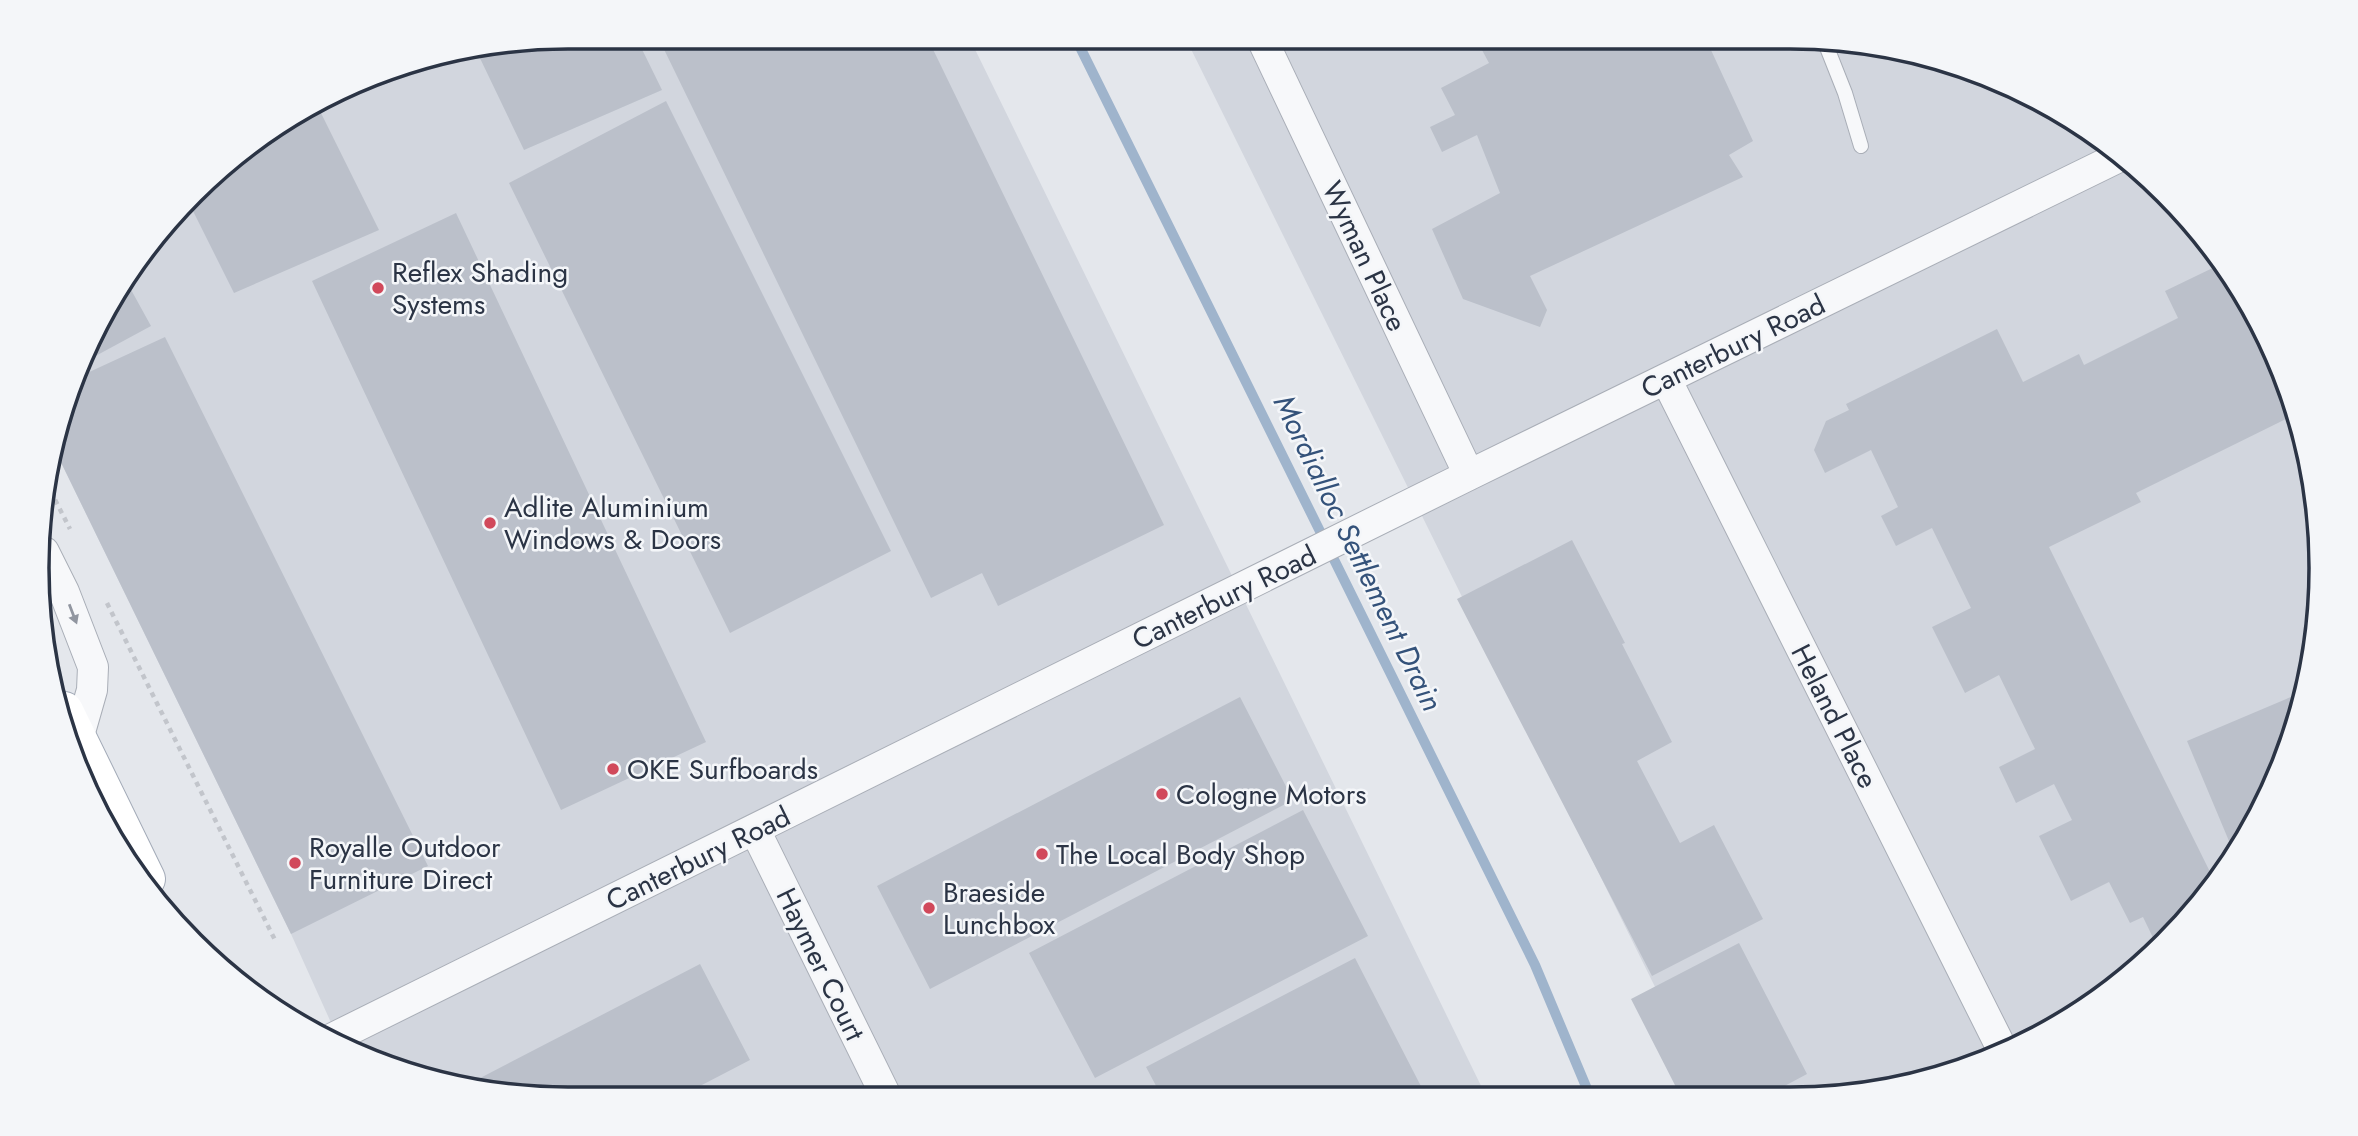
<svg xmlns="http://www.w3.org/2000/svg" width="2358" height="1136" viewBox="0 0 2358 1136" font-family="Jost,sans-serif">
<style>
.built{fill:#d2d6de}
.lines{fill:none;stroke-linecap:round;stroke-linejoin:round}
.stream{stroke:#9fb4cc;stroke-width:10}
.building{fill:#bbc0ca}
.service-casing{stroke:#a9aeb7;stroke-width:16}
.minor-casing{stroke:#a9aeb7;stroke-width:32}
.primary-casing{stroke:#a3abb8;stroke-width:40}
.path{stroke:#c2c5cb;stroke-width:4.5;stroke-dasharray:5 5;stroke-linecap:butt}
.service{stroke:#f7f8fa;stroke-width:14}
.minor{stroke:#f7f8fa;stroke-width:30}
.primary{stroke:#fff;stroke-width:38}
.oneway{fill:#9196a0}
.poi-dot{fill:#d1495b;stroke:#f4f6f9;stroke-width:2.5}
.labels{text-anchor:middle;stroke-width:5;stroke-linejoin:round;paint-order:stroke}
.street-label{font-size:28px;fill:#2b3445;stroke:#f4f6f9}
.poi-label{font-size:28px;fill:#2b3445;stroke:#f4f6f9;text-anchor:start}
.water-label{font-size:30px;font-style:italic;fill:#34527a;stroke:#f4f6f9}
.rim{fill:none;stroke:#2b3445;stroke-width:3.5}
</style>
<rect width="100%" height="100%" fill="#e4e7ec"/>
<path class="built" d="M568,37H969L1486,1096L568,1099L464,1089L364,1059L342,1047L291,934L53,446L77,364L126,273L244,147L397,65Z
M1185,37H1790L1894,47L1994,77L2085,127L2166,193L2232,273L2281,365L2311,465L2321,568L2311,672L2281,772L2212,891L2114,989L1994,1059L1860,1095H1690L1664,1005Z"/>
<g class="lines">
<path class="stream" d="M1075,37L1535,965L1590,1096"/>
</g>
<path class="building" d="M568,37H636L662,90L524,150L477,52Z
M658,37H927L1164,525L998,606L982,573L931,598Z
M1475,37H1705L1753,141L1729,155L1743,177L1530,276L1547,310L1540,327L1463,299L1432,229L1500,193L1477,135L1442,152L1430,127L1455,115L1441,88L1489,63Z
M666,101L891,551L730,633L509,183Z
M318,107L379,230L234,293L190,205L244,147Z
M456,213L706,742L561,810L312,281Z
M2223,263L2232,273L2281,365L2296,414L2136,493L2141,502L2049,547L2216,884L2212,891L2157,946L2143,917L2130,923L2109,882L2071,901L2039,836L2072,820L2054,784L2016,803L1999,767L2035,749L1999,675L1965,693L1932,627L1971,608L1932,528L1896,546L1881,516L1898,507L1871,450L1825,473L1814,450L1826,421L1849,410L1846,404L1997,329L2023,382L2079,354L2084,365L2178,318L2165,291Z
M124,277L151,326L77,366V364Z
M165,337L428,866L291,934L53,446L72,380Z
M1572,540L1625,643L1622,644L1672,742L1637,761L1680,843L1714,825L1763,919L1652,976L1457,599Z
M2305,691L2281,772L2234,853L2187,741Z
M1240,697L1293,800L930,989L877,886Z
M1303,810L1368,936L1095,1078L1029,953Z
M1739,943L1807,1074L1768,1095H1680L1631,999Z
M1355,958L1426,1096L1162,1097L1146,1067Z
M700,964L750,1060L675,1099H568L461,1088Z"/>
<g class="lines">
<g class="service-casing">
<path id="service" d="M1824,40L1845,93L1861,146"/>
</g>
<g class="minor-casing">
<path id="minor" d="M1261,37L1469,475
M1666,379L2004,1053
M44,552L64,592L93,667L92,690L78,739
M755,830L887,1098
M329,1040L1469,475L2121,156"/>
</g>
<g class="primary-casing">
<path id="primary" d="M64,711L146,879"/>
</g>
<path class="path" d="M46,482L70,529
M107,603L275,940"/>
<use href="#service" class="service"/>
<use href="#minor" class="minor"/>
<use href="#primary" class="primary"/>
</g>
<defs><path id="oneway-solid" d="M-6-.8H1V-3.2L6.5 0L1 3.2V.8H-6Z" transform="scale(1.75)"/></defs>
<use class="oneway" href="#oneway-solid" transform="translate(73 614) rotate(69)"/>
<g class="poi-dot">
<circle cx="378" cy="288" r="7"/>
<circle cx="490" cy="523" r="7"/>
<circle cx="613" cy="769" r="7"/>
<circle cx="1162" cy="794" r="7"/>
<circle cx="1042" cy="854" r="7"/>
<circle cx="295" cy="863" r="7"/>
<circle cx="929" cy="908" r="7"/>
</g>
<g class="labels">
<g class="street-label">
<text transform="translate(1365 256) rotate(65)" y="10">Wyman Place</text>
<text transform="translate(1733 346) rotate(-26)" y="10">Canterbury Road</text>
<text transform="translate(1224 597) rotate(-26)" y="10">Canterbury Road</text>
<text transform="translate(1835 716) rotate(63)" y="10">Heland Place</text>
<text transform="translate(698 858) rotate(-26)" y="10">Canterbury Road</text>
<text transform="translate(821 964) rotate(64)" y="10">Haymer Court</text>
</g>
<g class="poi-label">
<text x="392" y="282">Reflex Shading<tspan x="392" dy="32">Systems</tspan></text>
<text x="504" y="517">Adlite Aluminium<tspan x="504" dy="32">Windows &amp; Doors</tspan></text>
<text x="627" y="779">OKE Surfboards</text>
<text x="1176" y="804">Cologne Motors</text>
<text x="309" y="857">Royalle Outdoor<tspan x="309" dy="32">Furniture Direct</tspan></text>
<text x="1056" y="864">The Local Body Shop</text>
<text x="943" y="902">Braeside<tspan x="943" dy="32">Lunchbox</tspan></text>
</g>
<g class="water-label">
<text transform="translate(1358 553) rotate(64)" y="10">Mordialloc Settlement Drain</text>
</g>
</g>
<path d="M0 0H2358V1136H0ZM568 49H1790A519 519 0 0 1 2309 568V568A519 519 0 0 1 1790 1087H568A519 519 0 0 1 49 568V568A519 519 0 0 1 568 49Z" fill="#f4f6f9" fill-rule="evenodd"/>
<path class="rim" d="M568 49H1790A519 519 0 0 1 2309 568V568A519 519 0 0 1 1790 1087H568A519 519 0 0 1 49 568V568A519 519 0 0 1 568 49Z"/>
</svg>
